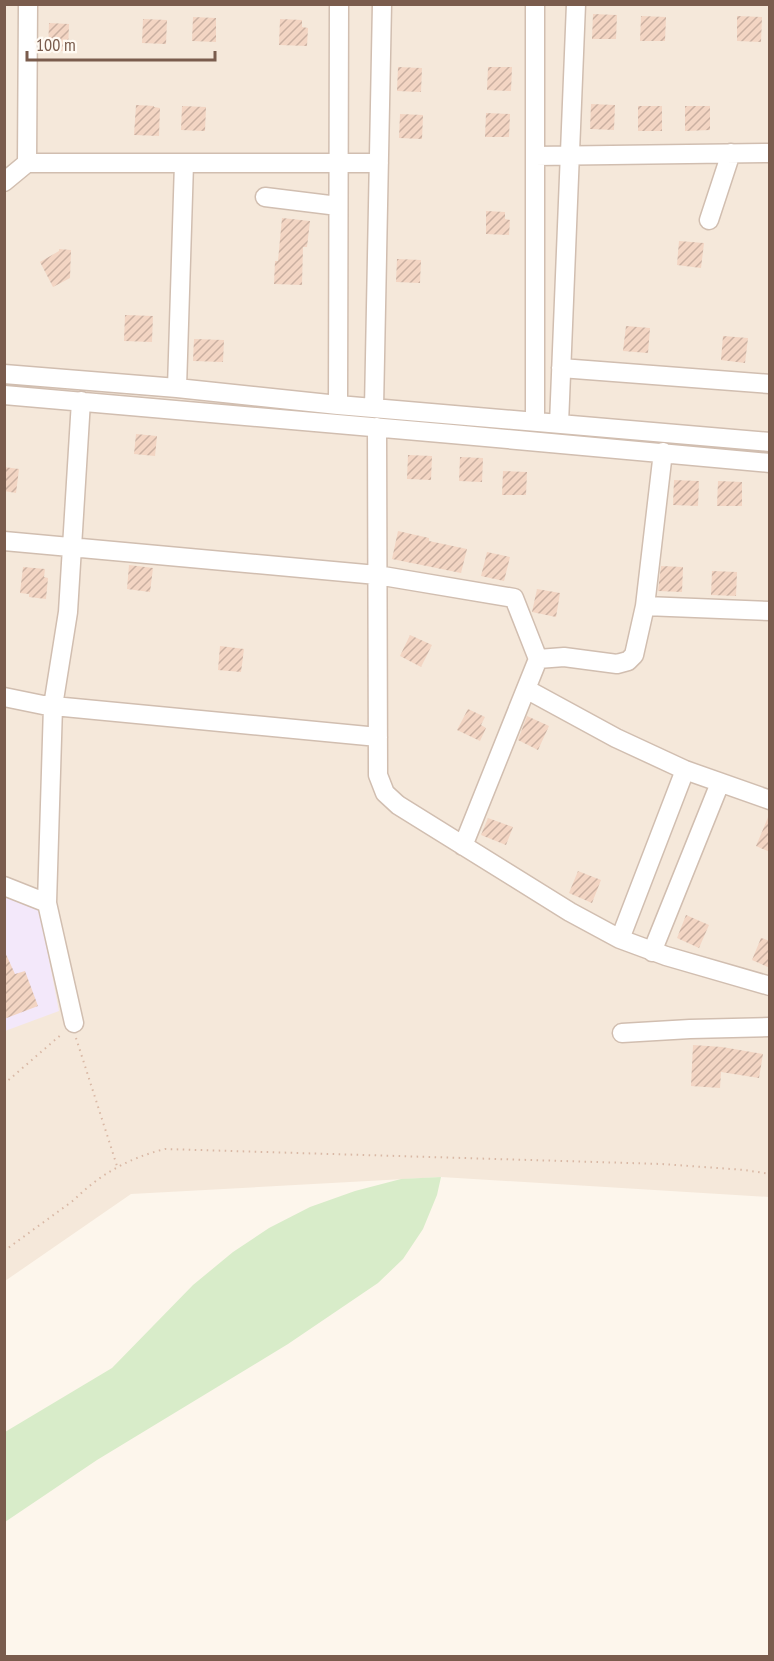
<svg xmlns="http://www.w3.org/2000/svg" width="774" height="1661" viewBox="0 0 774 1661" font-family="'PT Sans Narrow',sans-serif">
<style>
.residential{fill:#f5e8da}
.education{fill:#f3e8fa}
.grass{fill:#d8ecc9}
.building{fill:url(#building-hatch)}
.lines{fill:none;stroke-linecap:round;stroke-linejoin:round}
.minor-casing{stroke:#d1beb0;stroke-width:21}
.path{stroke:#d9b8a5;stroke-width:2;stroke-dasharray:1.5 4.5;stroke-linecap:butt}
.minor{stroke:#fff;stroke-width:18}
</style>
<defs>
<pattern id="building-hatch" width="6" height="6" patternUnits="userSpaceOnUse" patternTransform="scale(1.5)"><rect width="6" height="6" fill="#f3d5c3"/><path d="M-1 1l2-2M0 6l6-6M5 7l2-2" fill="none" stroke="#cab0a1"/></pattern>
</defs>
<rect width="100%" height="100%" fill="#fdf6ec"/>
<path class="residential" d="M5,5H769V1197L441,1177L131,1194L5,1281Z"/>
<path class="education" d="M4,894L39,908L59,1011L5,1031Z"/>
<path class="grass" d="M441,1177L437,1195L423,1229L403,1259L378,1283L288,1344L97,1460L5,1522V1432L112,1368L193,1285L233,1252L269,1228L310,1207L355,1191L401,1179Z"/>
<path class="building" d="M593,14L617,15L616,39H592Z
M641,16L666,17L665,41H640Z
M737,16L762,17L761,42L737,41Z
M193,17L216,18V42L192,41Z
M143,19L167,20L166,44L142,43Z
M280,19L302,20V27L308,28L307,46L279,45Z
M49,23L69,24L68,51H48Z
M398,67L422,68L421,92L397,91Z
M488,67H512L511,91L487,90Z
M591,104L615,105L614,130L590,129Z
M136,105L154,106V107L160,108L159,136L134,135Z
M182,106L206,107L205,131L181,130Z
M638,106H662V131H638Z
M685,106H710V130L685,131Z
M486,113L510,114L509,137H485Z
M400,114L423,115L422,139L399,138Z
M486,211L505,212V219L510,220L509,235L486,234Z
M282,218L310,221L307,247H303L302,285L274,284L275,261H278Z
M679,241L704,243L701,268L677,265Z
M59,249L71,250L70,278L53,287L40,262L59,251Z
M397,259L421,260L420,283L396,282Z
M125,315L153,316L152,342L124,341Z
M626,326L650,328L648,353L623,351Z
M723,336L748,338L745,363L721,360Z
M194,339L224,340L223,362L193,361Z
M136,434L157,436L155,456L134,454Z
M408,455L432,456L431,480L407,479Z
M460,457L483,458L482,482L459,481Z
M4,467L19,469L16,493L4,491Z
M503,471L527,472L526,495H502Z
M674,480L699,481L698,506L673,505Z
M718,481L742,482V506H717Z
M398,531L429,538V541L467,549L461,573L392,559Z
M487,552L510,557L504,581L481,576Z
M129,565L153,568L150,592L127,589Z
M661,566L683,567L682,592L658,591Z
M23,567L45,569L44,577L48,578L46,599L29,597V594L20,593Z
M712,571L737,572L736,596L711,595Z
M537,589L560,593L556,617L532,612Z
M410,635L432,645L421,667L400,656Z
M220,646L244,649L241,672L218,670Z
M468,709L485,717L481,725L486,728L480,741L457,730Z
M527,716L549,726L538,750L518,740Z
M769,815H770V852L756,846Z
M488,818L513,827L506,845L481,835Z
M578,871L601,880L592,903L569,893Z
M686,915L709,925L699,948L677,938Z
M761,938L770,941V968L752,960Z
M4,950L15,974L25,971L38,1006L4,1019Z
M693,1045L722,1047L763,1054L759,1078L721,1072L720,1088L691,1086Z"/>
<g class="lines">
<g class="minor-casing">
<path id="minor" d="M535,4V421
M535,156L770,153
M27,163H379
M4,182L27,163L28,4
M265,197L338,206
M709,220L731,153
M561,368L770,384
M4,374L177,388L338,405L770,442
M177,388L184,163
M4,395L452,434L770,463
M338,405L339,4
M374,408L382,4
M559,424L576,4
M377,427L378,775L385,793L398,805L570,912L620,939L666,956L770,986
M4,541L377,575L514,598L538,659L463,846
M645,606L770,611
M538,659L564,657L617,664L628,661L634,655L645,606L663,452
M526,689L616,738L685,770L770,800
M4,697L43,705L378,737
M4,886L47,903
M620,939L685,770
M652,952L720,783
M74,1023L47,903L53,706L68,612L81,401
M622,1033L690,1029L770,1027"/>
</g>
<path class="path" d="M76,1038L117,1166
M4,1084L63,1033
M4,1251L74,1200C100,1174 129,1158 165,1149L662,1164L745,1170L770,1174"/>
<use href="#minor" class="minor"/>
</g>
<rect width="774" height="1661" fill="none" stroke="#7a5c4d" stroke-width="12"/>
<path d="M27 51v9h188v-9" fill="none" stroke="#7a5c4d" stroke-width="3"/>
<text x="36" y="51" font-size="18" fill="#7a5c4d" stroke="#fffaf3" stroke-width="4.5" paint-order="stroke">100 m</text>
</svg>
